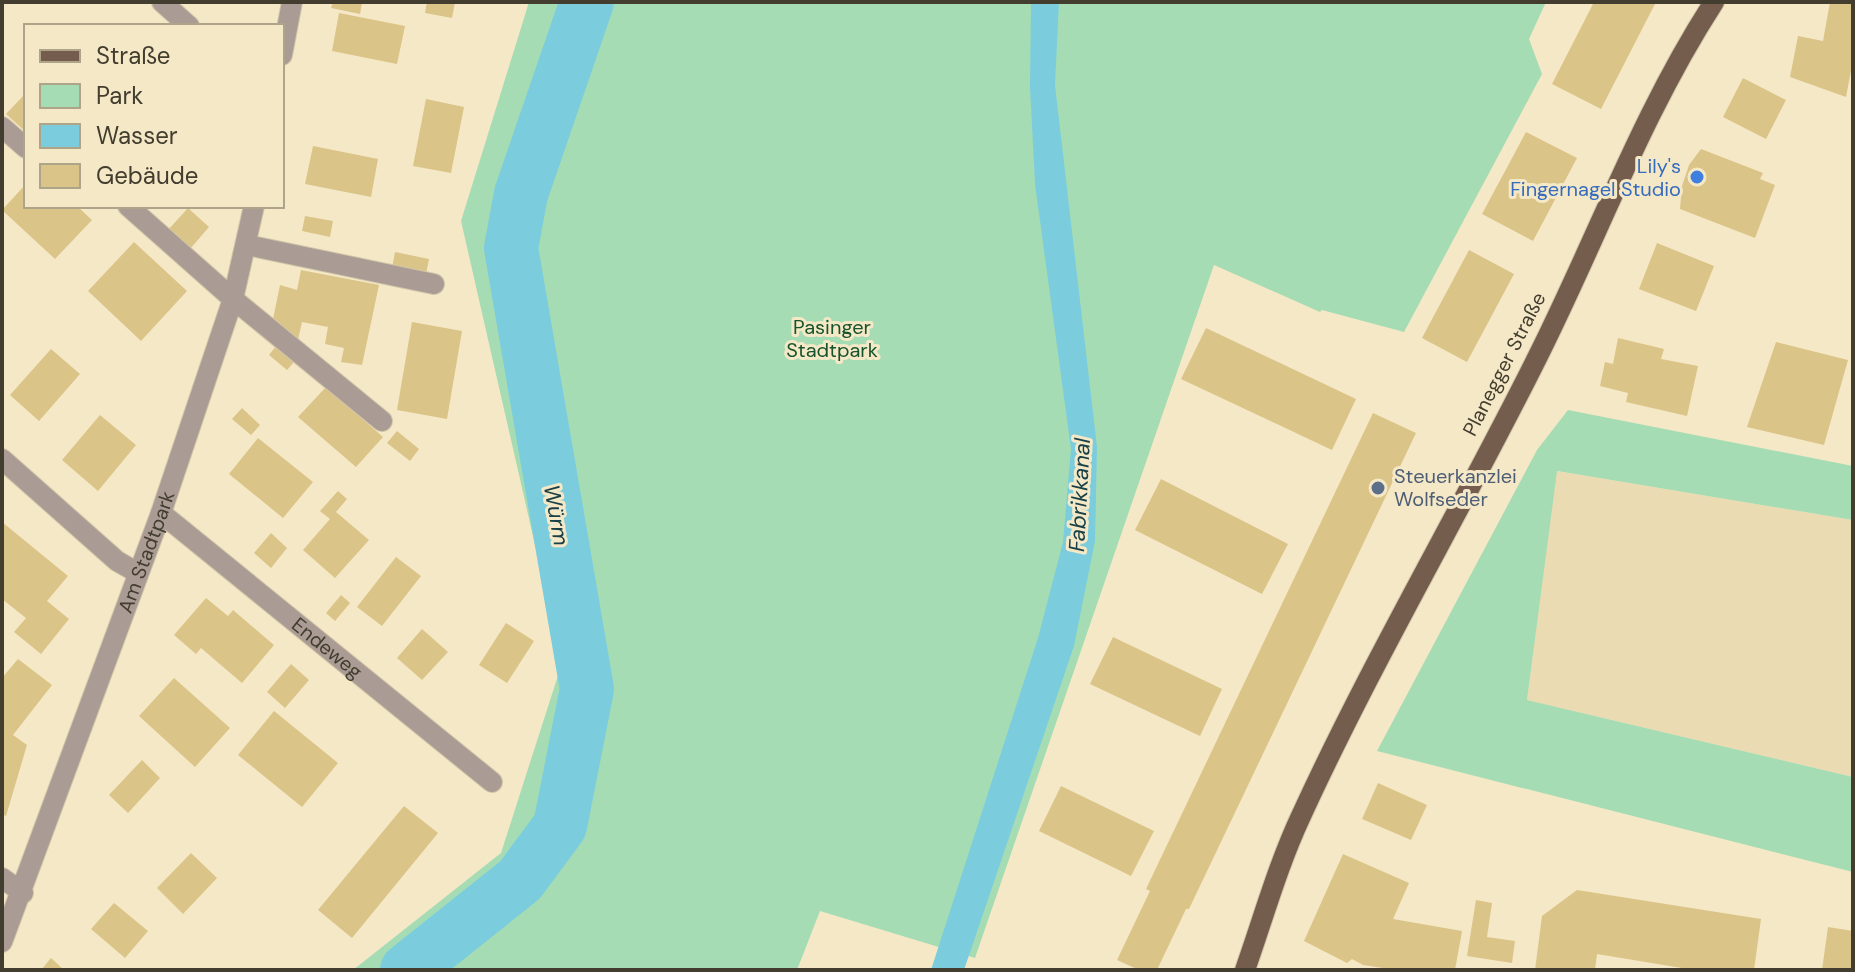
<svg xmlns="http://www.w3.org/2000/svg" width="1855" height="972" viewBox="0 0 1855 972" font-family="'DM Sans',sans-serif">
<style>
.built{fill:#ebdbb3}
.green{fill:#a6dcb3}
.water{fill:#7bcddd}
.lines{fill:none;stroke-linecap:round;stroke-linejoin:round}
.river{stroke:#7bcddd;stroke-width:54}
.building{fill:#dbc487}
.minor-casing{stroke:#d1c6a9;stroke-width:22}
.major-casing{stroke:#d1c6a9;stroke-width:22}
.minor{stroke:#aa9c94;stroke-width:20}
.major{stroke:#755d4e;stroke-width:20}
.shop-dot{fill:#3f7fe0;stroke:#f5e8c7;stroke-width:3}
.service-dot{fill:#5c6f8a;stroke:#f5e8c7;stroke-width:3}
.labels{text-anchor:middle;stroke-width:6;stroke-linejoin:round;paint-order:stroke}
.shop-label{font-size:20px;fill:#366cbe;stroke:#f5e8c7;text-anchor:end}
.park-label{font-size:20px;fill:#14532c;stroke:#f5e8c7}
.street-label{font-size:20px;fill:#423d2f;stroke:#f5e8c7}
.service-label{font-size:20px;fill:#4e5e75;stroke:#f5e8c7;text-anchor:start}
.water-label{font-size:22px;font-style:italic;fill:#194047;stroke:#f5e8c7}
</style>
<rect width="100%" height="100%" fill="#f5e8c7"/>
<path class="built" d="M1556,471L1853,520V777L1527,700Z"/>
<path class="green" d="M529,2H1546L1529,39L1542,74L1404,332L1322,310L1320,312L1214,265L975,958L820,911L797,970H353L501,853L562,663L461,221Z
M1568,410L1853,466V520L1557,471L1527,700L1853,777V872L1377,751L1537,450Z"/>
<path class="water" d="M1031,2H1059L1055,85L1097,447L1095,541L1074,646L964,970H931L1038,638L1063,542L1071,449L1035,184L1030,87Z"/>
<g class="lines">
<path class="river" d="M407,970L520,880L560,826L587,689L511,248L521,194L587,2"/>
</g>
<path class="building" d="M333,2H362L360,14L331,8Z
M427,2H455L452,18L425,13Z
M1594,2H1656L1601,109L1552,84Z
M1830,2H1853V60L1846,97L1790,77L1798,36L1823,41Z
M339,13L405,26L397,64L332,51Z
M1743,78L1786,100L1766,139L1723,117Z
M23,96L26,98V132L6,114Z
M426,99L464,107L451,173L413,166Z
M1526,132L1577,158L1533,241L1482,214Z
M313,146L378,159L371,197L305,184Z
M1701,149L1763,173L1760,179L1775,185L1755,238L1680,209L1682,186L1689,165Z
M26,184V206H77L92,220L55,259L2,210Z
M188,208L209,227L190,249L168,230Z
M305,216L333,221L330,237L302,231Z
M134,242L187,291L141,341L88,291Z
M1657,243L1714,266L1696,311L1639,289Z
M1469,250L1514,274L1467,362L1422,338Z
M395,252L429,259L426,274L392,268Z
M301,270L379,285L362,365L341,362L344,348L325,344L328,327L302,322L298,340L272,324L280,285L297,290Z
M412,322L462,331L447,419L397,410Z
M1206,328L1356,399L1332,450L1181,379Z
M1618,338L1664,349L1661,359L1698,366L1687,416L1626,402L1628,393L1600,386L1605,362L1613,364Z
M1776,342L1848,360L1824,445L1747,427Z
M276,346L294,362L287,370L269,355Z
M51,349L80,374L39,421L10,395Z
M326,387L383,437L356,467L298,417Z
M242,408L260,425L251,435L232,419Z
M1373,413L1416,433L1189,909H1186L1157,970H1139L1117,960L1150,891L1146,889Z
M100,415L136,445L98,491L62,460Z
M397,431L419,449L410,461L387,443Z
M258,438L313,482L283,518L229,474Z
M1161,479L1288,544L1262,594L1135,530Z
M338,491L347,499L336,512L369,540L335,578L303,550L330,519L320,511Z
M2,522L68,576L47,601L69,619L41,654L14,632L26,618L2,599Z
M271,533L287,548L271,568L254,553Z
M396,557L421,576L382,626L357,607Z
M341,595L350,603L335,621L326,613Z
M206,598L228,616L233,610L274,645L242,683L201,648L196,654L174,635Z
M506,623L534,641L507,683L479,665Z
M422,629L448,652L422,680L397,658Z
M1113,637L1222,689L1200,736L1090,684Z
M18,659L52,685L13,735L27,745L6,816L2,814V678Z
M291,664L309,680L285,708L267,692Z
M174,678L230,728L195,767L139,716Z
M274,711L338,763L302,807L238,755Z
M142,760L160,778L128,813L109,795Z
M1378,783L1427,805L1411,840L1362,819Z
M1061,786L1154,831L1131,876L1039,831Z
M404,806L438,833L352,938L318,910Z
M191,853L217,878L183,914L157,888Z
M1343,854L1409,883L1393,919L1462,931L1455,970H1396L1363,965L1352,959L1347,963L1304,941Z
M1577,890L1761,919L1754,970H1694L1597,954L1595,970H1535L1542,916Z
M1476,900L1492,903L1487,937L1515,941L1512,963L1467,956Z
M114,903L148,931L125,958L91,929Z
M1828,927L1853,931V970H1822Z
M51,958L64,970H41Z"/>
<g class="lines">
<g class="minor-casing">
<g id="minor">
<path d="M162,2L189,26"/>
<path d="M282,55L292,2"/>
<path d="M2,127L26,148"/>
<path d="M128,206L233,299L382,421"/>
<path d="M247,245L434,284"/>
<path d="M2,459L117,561L138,573"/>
<path id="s1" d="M161,513L492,782"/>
<path d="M2,878L23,893"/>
<path id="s2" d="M2,942L161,513L233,299L254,206"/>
</g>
</g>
<g class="major-casing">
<path id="major" d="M1245,970C1263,919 1278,865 1301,816C1373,659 1462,509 1539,354C1598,236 1642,113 1714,2"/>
</g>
<use href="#minor" class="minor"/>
<use href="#major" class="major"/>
</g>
<circle class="shop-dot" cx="1697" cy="177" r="8"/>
<circle class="service-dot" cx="1378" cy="488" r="8"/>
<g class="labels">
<g class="shop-label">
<text x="1681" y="173">Lily's<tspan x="1681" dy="23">Fingernagel Studio</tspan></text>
</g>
<g class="park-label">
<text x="832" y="334">Pasinger<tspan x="832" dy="23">Stadtpark</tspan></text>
</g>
<g class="street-label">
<text transform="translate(1504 364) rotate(-63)" y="7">Planegger Straße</text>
<text dy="7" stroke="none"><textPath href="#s2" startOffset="416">Am Stadtpark</textPath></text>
<text dy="7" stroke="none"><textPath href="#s1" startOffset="214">Endeweg</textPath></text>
</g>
<g class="service-label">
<text x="1394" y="483">Steuerkanzlei<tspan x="1394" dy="23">Wolfseder</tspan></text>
</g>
<g class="water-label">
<text transform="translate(1079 495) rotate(-87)" y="8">Fabrikkanal</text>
<text transform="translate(557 515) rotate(80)" y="8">Würm</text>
</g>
</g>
<rect width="1855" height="972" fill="none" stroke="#423d2f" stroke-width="8"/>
<rect x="24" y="24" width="260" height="184" fill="#f5e8c7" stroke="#ada48a" stroke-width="2"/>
<rect x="40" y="50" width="40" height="12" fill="#755d4e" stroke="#ada48a" stroke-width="2"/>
<text x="96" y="64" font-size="24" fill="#423d2f">Straße</text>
<rect x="40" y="84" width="40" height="24" fill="#a6dcb3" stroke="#ada48a" stroke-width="2"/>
<text x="96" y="104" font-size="24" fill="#423d2f">Park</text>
<rect x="40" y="124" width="40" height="24" fill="#7bcddd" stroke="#ada48a" stroke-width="2"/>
<text x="96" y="144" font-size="24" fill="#423d2f">Wasser</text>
<rect x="40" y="164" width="40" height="24" fill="#dbc487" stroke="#ada48a" stroke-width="2"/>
<text x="96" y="184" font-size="24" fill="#423d2f">Gebäude</text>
</svg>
